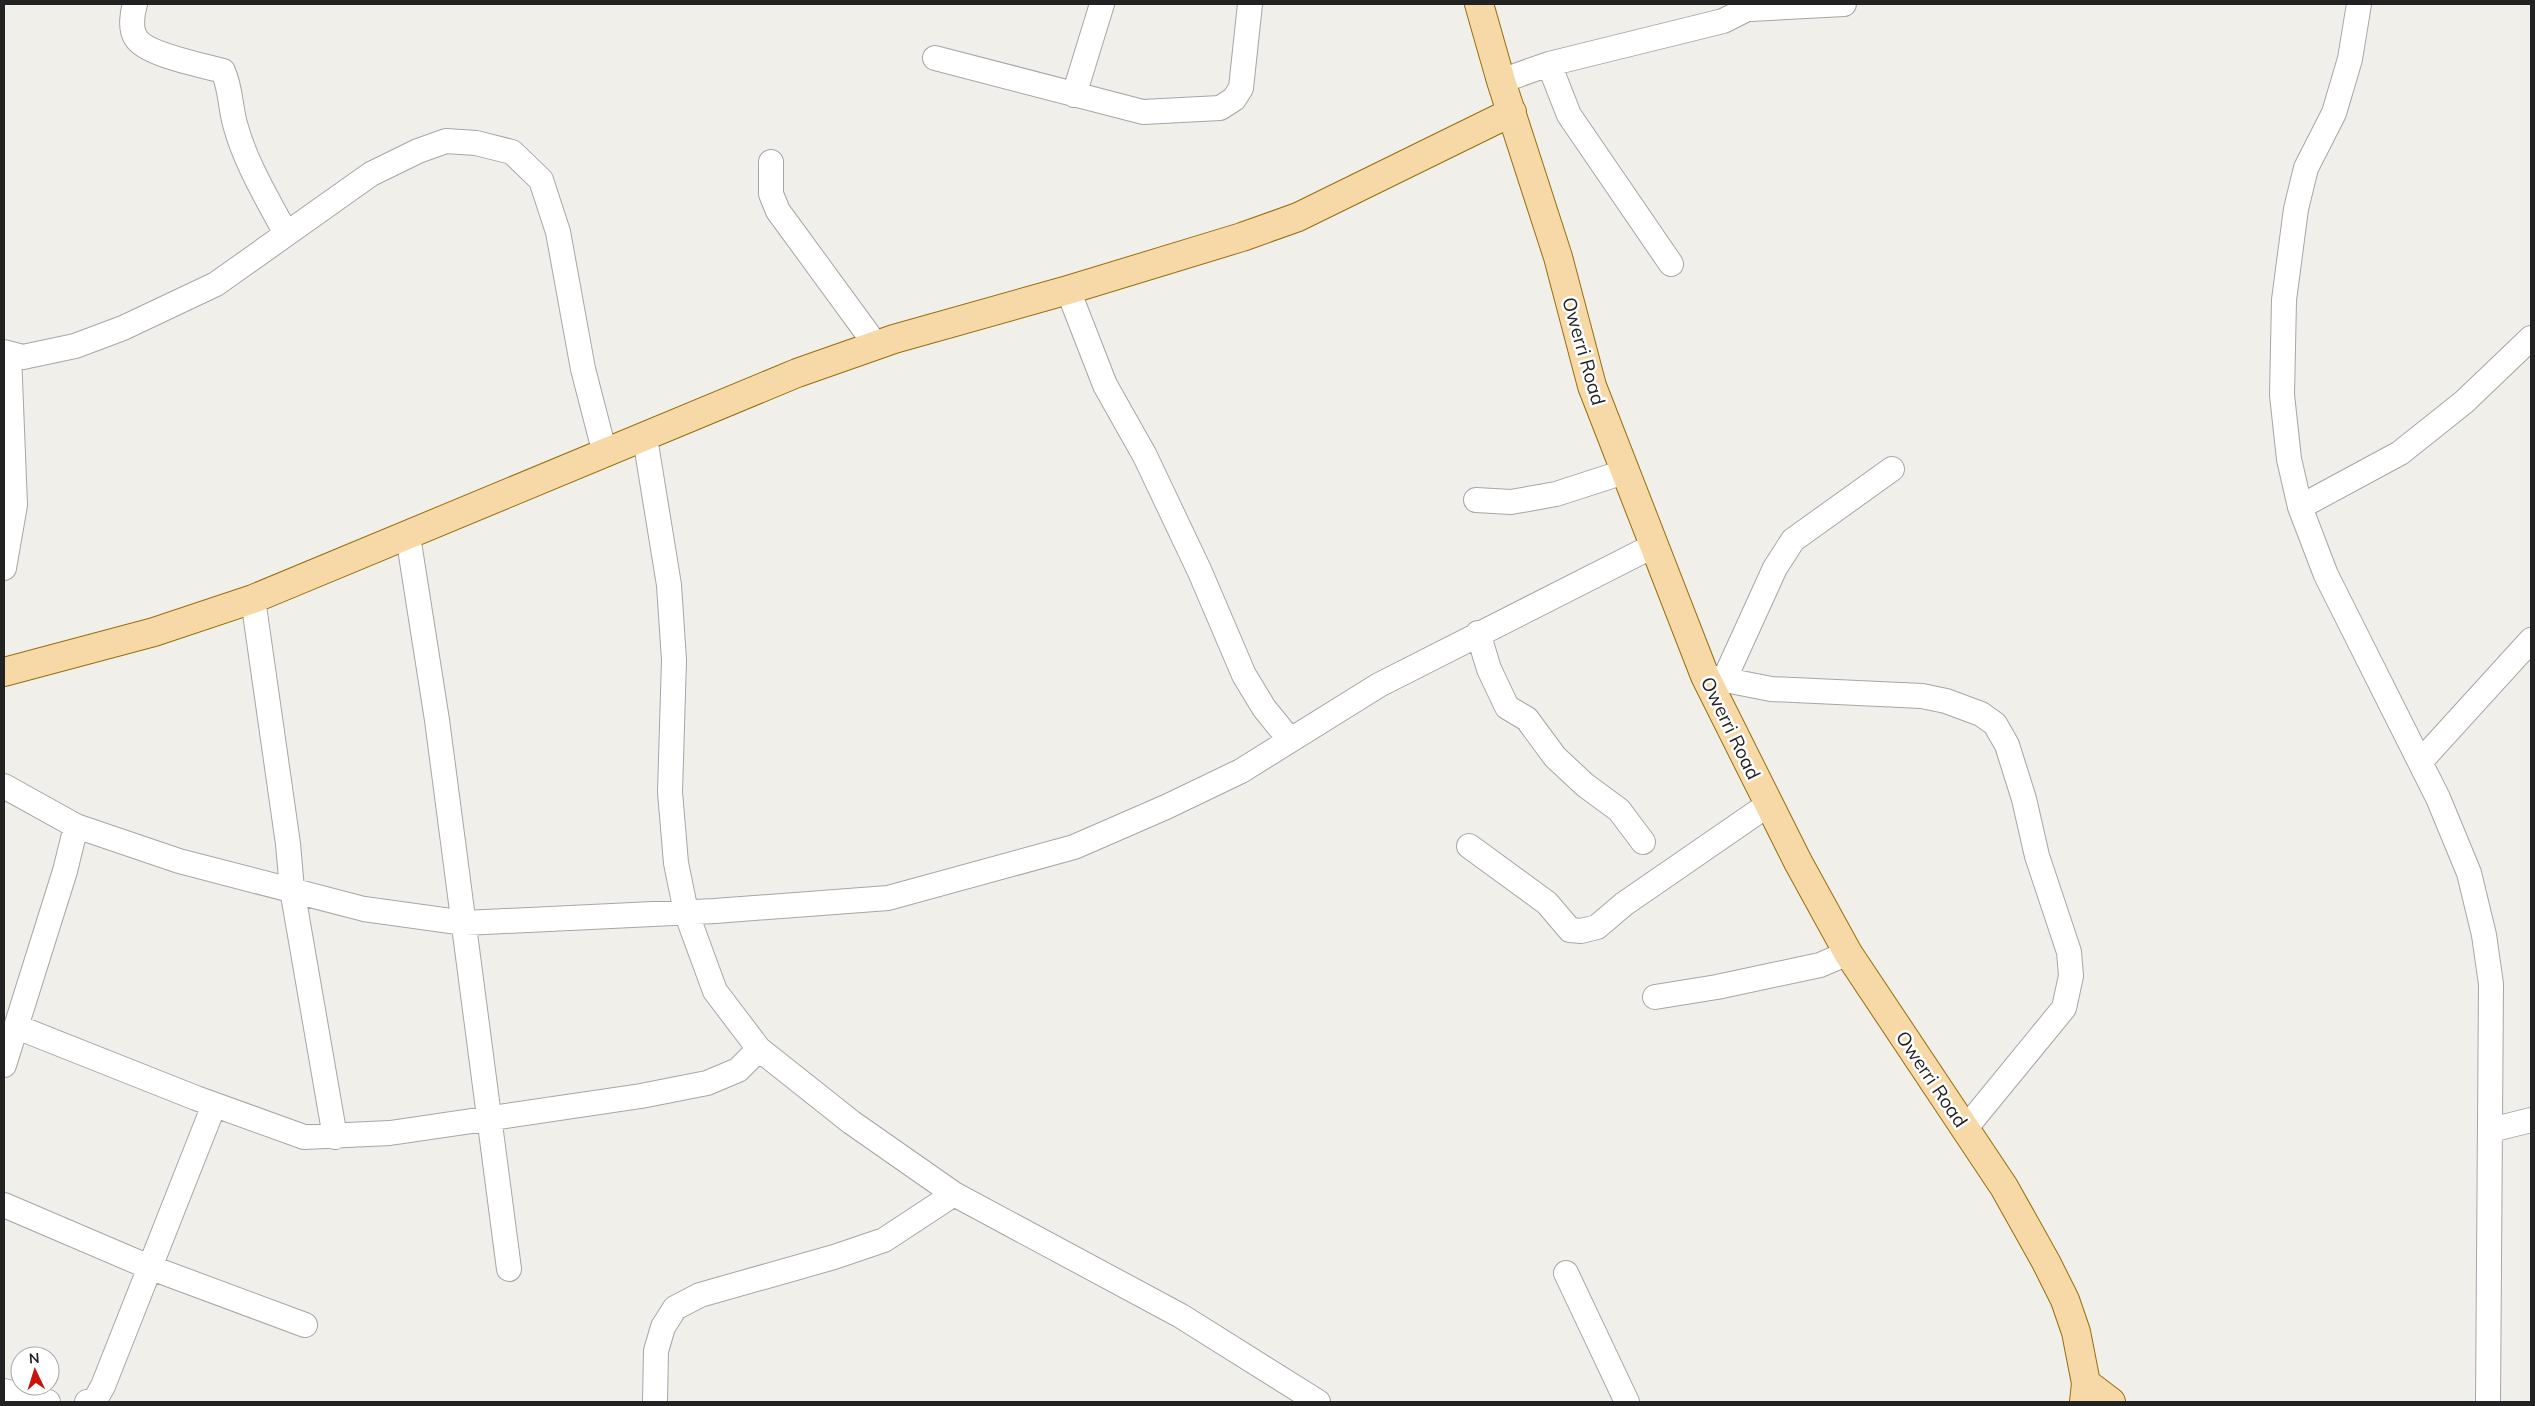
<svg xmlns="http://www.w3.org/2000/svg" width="2535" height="1406" viewBox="0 0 2535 1406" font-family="Mulish,sans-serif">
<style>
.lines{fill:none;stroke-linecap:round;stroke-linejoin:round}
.minor-casing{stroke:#a6a6a6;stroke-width:26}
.major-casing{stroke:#976e08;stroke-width:30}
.minor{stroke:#fff;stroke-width:24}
.major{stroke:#f7d9a8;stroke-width:28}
.labels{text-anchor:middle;stroke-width:5;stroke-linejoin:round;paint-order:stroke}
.street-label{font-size:19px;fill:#222;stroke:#fff}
</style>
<rect width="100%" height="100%" fill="#f1efe9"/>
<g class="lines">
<g class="minor-casing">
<path id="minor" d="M135,4C132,14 130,29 136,38C146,55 203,65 223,71C231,89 230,106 235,124C245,162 267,198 285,232
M2359,4L2350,59L2334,113L2306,168L2296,209L2284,300L2282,395L2289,459L2300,507L2326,575L2438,798L2469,873L2484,935L2491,984L2488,1402
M1750,9L1844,4
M935,58L1143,112L1220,108L1234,99L1241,88L1250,4
M1549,64L1569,115L1671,264
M1501,81L1549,64L1723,21L1757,4
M1074,95L1102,4
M771,162V194L778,211L876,345
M1068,290L1105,385L1145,456L1200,572L1244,675L1264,708L1290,740
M4,352L23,357L75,346L123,328L216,284L371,174L418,151L446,141L476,143L512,152L541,180L558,232L583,369L605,454
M645,438L669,585L674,660L670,792L676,863L686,912L715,991L759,1049L851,1122L954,1194L1181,1316L1318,1402
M1476,500L1511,502L1556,494L1624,472
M2300,507L2400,453L2464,402L2531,338
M408,536L437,720L509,1269
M4,568L15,505L9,355
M253,599L288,844L292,889L335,1137
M1478,633L1489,669L1507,707L1527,719L1555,757L1585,785L1619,810L1643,842
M1705,676L1771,689L1922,696L1946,701L1981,714L1995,724L2007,745L2024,799L2037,856L2069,952L2071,976L2064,1008L1965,1129
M1724,680L1775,568L1793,540L1892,469
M2420,762L2531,640
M4,786L76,826L179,861L364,909L465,923L715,911L888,898L1074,847L1166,807L1241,771L1379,685L1653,546
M1469,846L1547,903L1570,930L1581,931L1597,927L1624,904L1769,804
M1655,997L1717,987L1820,965L1848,953
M17,1027L196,1098L304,1137L390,1133L641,1096L707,1083L738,1070L759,1049
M4,1065L65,871L76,826
M2491,1130L2531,1120
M4,1205L149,1267L305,1325
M1566,1273L1627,1402
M4,1391L48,1402
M87,1402L95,1400L103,1386L214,1105
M655,1402L656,1351L663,1327L675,1308L700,1295L834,1257L884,1240L954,1194"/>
</g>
<g class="major-casing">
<path id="major" d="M1479,4L1501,81L1558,257L1592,386L1705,676L1798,862L1848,953L2004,1187L2046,1262L2065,1300L2076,1332L2086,1383L2084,1402
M4,672L154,632L253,599L797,373L894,339L1068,290L1242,237L1298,217L1512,112
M2086,1383L2111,1402"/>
</g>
<use href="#minor" class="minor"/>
<use href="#major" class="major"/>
</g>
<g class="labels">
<g class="street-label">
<text transform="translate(1584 351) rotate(74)" y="7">Owerri Road</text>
<text transform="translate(1731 728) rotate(64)" y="7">Owerri Road</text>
<text transform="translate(1932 1079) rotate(56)" y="7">Owerri Road</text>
</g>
</g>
<rect width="2535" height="1406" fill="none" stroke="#222222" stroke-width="10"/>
<g transform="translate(35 1371) rotate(356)"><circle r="24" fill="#ffffff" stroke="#a7a7a7"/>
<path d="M0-4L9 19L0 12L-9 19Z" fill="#c8140b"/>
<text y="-8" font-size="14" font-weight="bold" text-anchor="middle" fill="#222222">N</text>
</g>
</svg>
